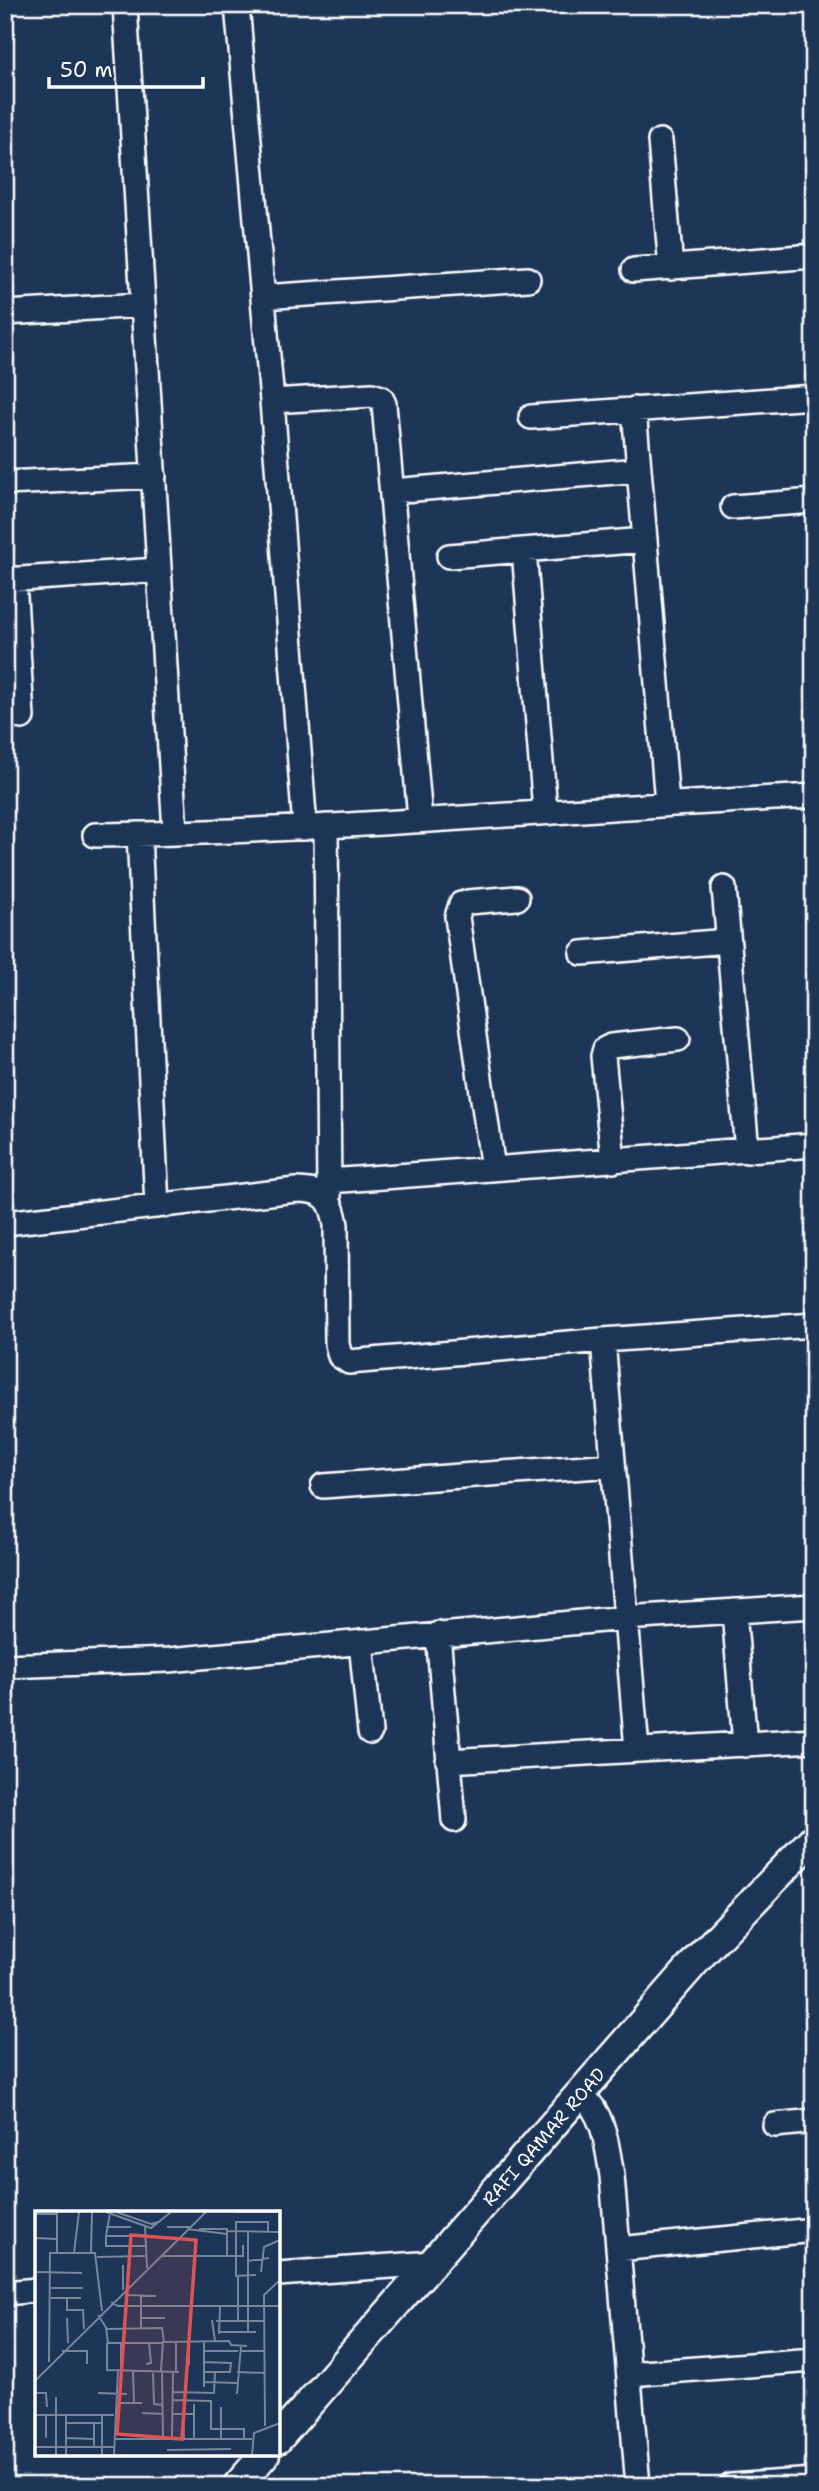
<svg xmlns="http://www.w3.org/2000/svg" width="819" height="2491" viewBox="0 0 819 2491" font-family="'Shantell Sans',sans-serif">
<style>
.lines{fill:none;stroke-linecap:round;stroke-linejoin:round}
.minor-casing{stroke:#fff;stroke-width:28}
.tertiary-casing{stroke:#fff;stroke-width:33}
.minor{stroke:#1d3557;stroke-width:23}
.tertiary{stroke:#1d3557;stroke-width:28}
.labels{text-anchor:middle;stroke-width:5;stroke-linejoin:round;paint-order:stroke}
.street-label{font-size:18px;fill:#fff;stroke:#1d3557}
.inset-road{fill:none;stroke:#77869a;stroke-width:2}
.view{fill:#de5353;fill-opacity:0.15;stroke:#de5353;stroke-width:3.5}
.inset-edge{fill:none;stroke:#fff;stroke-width:3.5}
</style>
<rect width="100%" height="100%" fill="#1d3557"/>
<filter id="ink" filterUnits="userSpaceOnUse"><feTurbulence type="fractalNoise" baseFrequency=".0143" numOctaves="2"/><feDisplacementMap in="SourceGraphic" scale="14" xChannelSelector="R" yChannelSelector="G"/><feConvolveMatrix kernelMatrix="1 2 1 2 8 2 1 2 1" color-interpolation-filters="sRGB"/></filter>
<g filter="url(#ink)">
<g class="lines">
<g class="minor-casing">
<path id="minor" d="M125,5L175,832
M237,5L272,401L305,828
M660,141L671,268
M634,270L814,256
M263,297L528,279
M5,313L143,305
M272,401L372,395L381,398L384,404L420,819
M634,409L667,803
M531,417L814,397
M5,483L154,476
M392,491L639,470
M733,507L814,501
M524,550L545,811
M449,556L645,540
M14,579L22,717
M5,580L159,570
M326,826L329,1197
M139,834L157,1206
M95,835C335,831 574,808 814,796
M724,888L747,1151
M582,953L728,941
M613,1161L603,1056L605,1049L611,1046L678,1039
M493,1169L457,917L461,904L468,902L517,898
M329,1181L814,1145
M5,1223L296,1190C324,1190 332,1198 336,1225L337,1344L340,1356L349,1362L603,1340L814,1325
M603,1340L637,1750
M323,1486L613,1465
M734,1611L745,1745
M438,1634L454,1820
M361,1642L370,1732
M5,1666L169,1660L625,1618L814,1606
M448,1761L814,1740
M581,2094C605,2115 607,2146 612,2176L638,2486
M775,2125L814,2121
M618,2249L814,2230
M278,2274L434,2263
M5,2293L37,2290
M629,2374L814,2360
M731,2486L814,2480"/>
</g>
<g class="tertiary-casing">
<path id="tertiary" d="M278,2439L702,1954L814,1838
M237,2486L265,2454"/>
</g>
<use href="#minor" class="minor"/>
<use href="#tertiary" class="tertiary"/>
</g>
</g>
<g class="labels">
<g class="street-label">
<text transform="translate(544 2137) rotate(-49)" y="6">RAFI QAMAR ROAD</text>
</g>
</g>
<g transform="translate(35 2211)">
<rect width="245" height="245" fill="#1d3557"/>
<path class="inset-road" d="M71,1L116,17L136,1M81,1L116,13L123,11M202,1H241M75,2L71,25H110M0,3H22M110,15L112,57M71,16H96M132,16H155M152,18L192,23M164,18H192V45M192,20L245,21M71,25V35H110M0,27L22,28M56,41L57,1M22,42V1M39,42L44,1M126,45H208V34M62,46L110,45M213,50L234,47M88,54V79M0,61L47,62M226,61L229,36L245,29M221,64L201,65V11H233V21M16,77H48M91,84L121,85M106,85V118M16,87H46M32,87V99H48L49,118M76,91L83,95H245M213,95V21M213,95V121M63,104L72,118L127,117L129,131L194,130L196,134L212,135M32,107L33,132M106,107H130M177,109L180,130M181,110H229M203,110V65M71,117L73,132H127M184,121H221M184,123L185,96M72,132V159L144,161M27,140H52V153M169,140H203M206,140H230M14,151L15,42H60L67,100M169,151L196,152L195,161H169M111,153L116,152L114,132M86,154V132M154,154V130M98,160L99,192M118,160L119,193L128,194M126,160L128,130M127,160L128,228M141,160V131M202,161L230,162M0,170L171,1M169,171L202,172M169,176V130M138,181L179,182L180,161M0,182H11L12,196M63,182L92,183M202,183L206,135M21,186V244M137,189L176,190V218H186V228M82,192H107M159,193V228M186,196V218H209V228M107,202L128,203M137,203H159M148,203L149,228M0,204H79M67,204V244M31,212H67M59,212V237M230,215L229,84L245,69M11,227V204M31,227L59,228M79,228H217M137,228L138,160M0,236H79M132,239L196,238M31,244V204M79,244L83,160M217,244L219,222L245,212"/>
<path class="view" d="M96,24L161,29L147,228L82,223Z"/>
<rect width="245" height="245" class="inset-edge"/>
</g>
<rect width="819" height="2491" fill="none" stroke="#1d3557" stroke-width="28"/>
<rect x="14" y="14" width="791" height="2463" fill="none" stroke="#fff" stroke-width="2.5" filter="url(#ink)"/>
<path d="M49 77v10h154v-10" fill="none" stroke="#ffffff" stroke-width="3.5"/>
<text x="60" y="77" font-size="21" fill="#ffffff" stroke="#1d3557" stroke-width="5" paint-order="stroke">50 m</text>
</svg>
